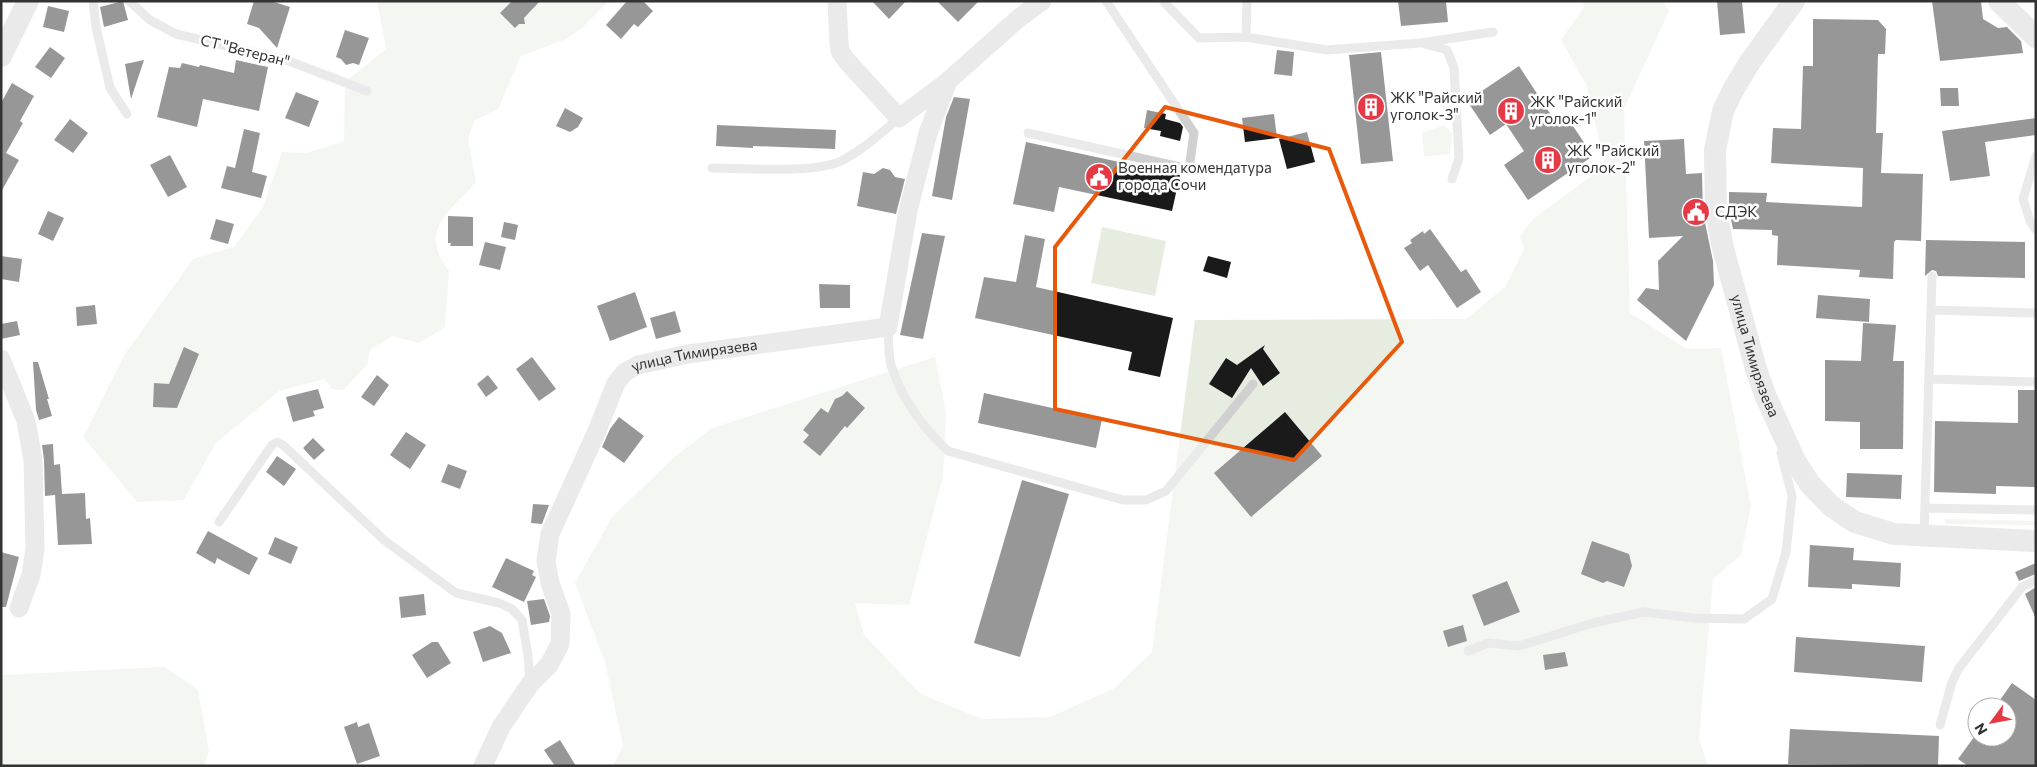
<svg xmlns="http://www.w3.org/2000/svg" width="2037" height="767" viewBox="0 0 2037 767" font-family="Commissioner,sans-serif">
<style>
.green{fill:#e6ecdf}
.building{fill:#1a1a1a}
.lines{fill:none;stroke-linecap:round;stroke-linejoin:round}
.service{stroke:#d0d0d0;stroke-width:9}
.minor{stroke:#d0d0d0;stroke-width:19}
.tertiary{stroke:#d0d0d0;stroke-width:22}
.marked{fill:none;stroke:#e8590c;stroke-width:4;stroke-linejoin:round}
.labels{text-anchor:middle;stroke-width:5;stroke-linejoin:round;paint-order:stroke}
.street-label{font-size:15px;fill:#333;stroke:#fff}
.poi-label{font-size:15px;fill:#333;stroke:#fff;text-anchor:start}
</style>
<rect width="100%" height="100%" fill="#fff"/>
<path class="green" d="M377,1H609L581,29L566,39L521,56L498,109L475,120L468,138L476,182C450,212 417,230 449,271L445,327L419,343L392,336L370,350L367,365L343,390L332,389L324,379L279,391L215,444L184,500L137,502L83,437L125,354L193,259L234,247L263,207L282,152L307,153L344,141L345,82L386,49Z
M1582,1H1663L1669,11L1624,109L1630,313L1687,349L1721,348L1751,506L1741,555L1713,579L1699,739L1708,766H613L623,746L605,662L575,583L612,517L674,457L712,428L935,357L946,413L943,476L909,605L855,603L864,635L921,694L982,719L1050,717L1113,689L1152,652L1195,320L1466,319L1505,287L1524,249L1520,236L1533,219L1605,166L1586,84L1561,40L1584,7Z
M1444,125L1452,133L1450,154L1424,156L1422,133Z
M1102,227L1166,241L1155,296L1091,283Z
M1946,519L2036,521V525L1946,524L1944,521Z
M165,667L198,690L209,751L204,766H1V675Z"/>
<path class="building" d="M123,1L128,20L104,27L100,7Z
M254,1H271L290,7L277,48L259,28L247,24Z
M512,1H540L524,18L525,24H519L515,28L500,13Z
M627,1H643L653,11L638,27L634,24L621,39L606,25Z
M872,1H906L889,19Z
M937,1H979L958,22Z
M1398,1H1446L1448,22L1401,26Z
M1717,1H1742L1745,33L1720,35Z
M1932,1H1981L1983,19L1998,28L2007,27L2021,41L2023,53L1940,61Z
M48,6L69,11L64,32L43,27Z
M1813,19L1878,20L1886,29L1885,54H1878L1876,133H1883L1881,173L1923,174L1921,241L1896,240L1894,242L1893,279L1859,277L1860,270L1777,265L1778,236L1772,235V230L1733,229L1729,210V192L1767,193L1766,202L1862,207L1863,168L1771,163L1773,128L1801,129L1803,66H1813Z
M345,30L369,38L359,65L353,63L346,65L341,59L336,57Z
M50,47L65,58L51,78L35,67Z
M1277,50L1294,52L1292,76L1274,74Z
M1381,52L1393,161L1361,164L1349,55Z
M144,60L131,99L125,64Z
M236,60L268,67L259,111L203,99L197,127L157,117L169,67L180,68L182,63L199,67L200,65L234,73Z
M1519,66L1559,127L1569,120L1593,156L1528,200L1504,165L1524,151L1506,124L1490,135L1467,101Z
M12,83L34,96L20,121L23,123L6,153L19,160L1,192V103Z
M1940,88H1958L1959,106H1941Z
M296,92L319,101L309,127L285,118Z
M954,97L970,99L952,200L932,196L946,117Z
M565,108L583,118L578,127L570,132L556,126Z
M1147,110L1166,114L1165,119L1180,123L1183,127L1180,141L1160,136L1161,131L1144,128Z
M1274,114L1277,138L1245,142L1242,118Z
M2036,118V135L1985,142L1990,176L1950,181L1942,131Z
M70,119L88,133L73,153L54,140Z
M717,125L836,130L835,149L753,146V148L716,146Z
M244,129L260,133L252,172L267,176L261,198L221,188L227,166L235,168Z
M1307,132L1315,162L1287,169L1279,139Z
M1684,139L1686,174L1702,173L1703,213L1713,261L1714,285L1686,341L1637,300L1646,288L1659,290L1658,261L1683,236L1649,238L1644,141Z
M1026,142L1180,175L1172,211L1059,187L1054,212L1013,204Z
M170,155L187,187L168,197L150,165Z
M883,168L890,170L895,177L905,179L896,214L857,206L863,172L874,174Z
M48,211L64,218L53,241L38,234Z
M448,216L473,217V246H450L451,243H448Z
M216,219L234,224L228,244L210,239Z
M504,222L518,225L515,240L501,237Z
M1430,229L1461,272L1466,269L1481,292L1457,308L1428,265L1420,271L1404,248L1412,243L1410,240L1423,231L1424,234Z
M922,233L945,236L923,339L900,335Z
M1025,235L1045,239L1036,287L1173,318L1160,377L1128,370L1132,352L975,318L984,277L1016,282Z
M1926,240L2025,242V278L1938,276L1936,271L1932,270L1925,276Z
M485,242L506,247L500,270L479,265Z
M1,256L22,259L19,282L1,279Z
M1208,256L1231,262L1227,278L1203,271Z
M819,284L850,285V308H820Z
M635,292L647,327L610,341L597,306Z
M1818,295L1870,299L1869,322L1816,318Z
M95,305L97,324L77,326L76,307Z
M675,311L681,332L656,339L650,318Z
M17,321L20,335L1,339V324Z
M1863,323L1896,325L1893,361H1904L1903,449H1860V422L1825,421V360L1861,361Z
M1265,345L1263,349L1280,373L1263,386L1251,368L1232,398L1209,384L1226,358L1237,365Z
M184,347L199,354L177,408L153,407L154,383L169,384Z
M532,357L556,389L539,401L516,369Z
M33,362H38L49,399H47L52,416L39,420L36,410Z
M377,375L389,385L374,406L361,397Z
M488,375L498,388L486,397L477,384Z
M318,389L324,408L313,411L315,416L293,422L286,397Z
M2018,390H2036V487L1996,486V494L1934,492L1935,421L2018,423Z
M847,391L865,408L847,428L845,426L820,456L803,442L809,435L803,430L821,408L828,413L835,399L842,396Z
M984,393L1102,419L1096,448L978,423Z
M1285,412L1322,456L1251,517L1214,473Z
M619,417L644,436L624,463L602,447L610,429Z
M406,432L426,445L410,469L390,455Z
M313,438L325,450L314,460L303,448Z
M53,444L54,465L60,464L62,494L85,493L86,519L90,518L92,544L58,545L55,495L45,496L44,460L42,445Z
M277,456L296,469L284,486L266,472Z
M448,464L467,471L460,489L441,482Z
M1847,473L1902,475L1901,499L1846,497Z
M1022,480L1069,494L1020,657L974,643Z
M533,504L549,505L542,524L531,523Z
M208,531L258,558L249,575L217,558L215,564L196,553Z
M275,537L298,547L291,564L268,554Z
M1592,541L1629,554L1632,566L1624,587L1607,581L1603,583L1581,574Z
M1810,545L1854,548L1853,560L1901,563L1900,587L1852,584V589L1808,587Z
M1,552L19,557L6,607H1Z
M506,558L534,571L532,575L536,577L524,602L492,587Z
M2036,563V574L2019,581L2015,572Z
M1507,581L1520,612L1484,626L1472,595Z
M2036,587V619L2025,594Z
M424,594L426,615L401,618L399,597Z
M544,599L550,616L549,622L531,625L527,601Z
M1463,625L1467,641L1448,647L1443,631Z
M490,626L502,633L511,653L483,662L473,632Z
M1796,637L1925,646L1922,682L1794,672Z
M432,642H438L451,663L427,678L412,655Z
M1565,652L1568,666L1545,670L1543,655Z
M2012,683L2036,700V766H1968L1958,759L1974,737H2007V707H1995Z
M357,722L358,727L369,723L380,756L357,764L344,727Z
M1790,729L1939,736L1938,766L1788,764Z
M560,740L576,766H555L544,750Z"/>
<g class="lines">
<path class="service" d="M93,1L96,27L110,88L127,114
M129,1L150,20L176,34L289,61L367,91
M1163,1L1199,38L1246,37
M1247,1L1246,37L1327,50L1420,43L1493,32
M1425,44L1447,50L1454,68L1459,158L1452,179
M1028,133L1189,169L1194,133L1106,1
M2036,156L2023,199L2030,221L2036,230
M712,168C745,168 813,174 841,161C862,151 881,133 899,118
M1932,276L1931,310L2036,313
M888,327C889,339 888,354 891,365C902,399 922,427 948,451L1123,500H1146L1166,491L1253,384
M1929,379L2036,382
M1925,508L2036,510
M219,522L272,445L277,442L283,445L384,540L456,593L499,603L512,609L522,620L528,656L530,684
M1924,536L1931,310
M1468,651L1488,643L1519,646L1593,623L1644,612L1694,618L1744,619L1772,599L1786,552L1792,496L1781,453
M1940,725L1952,682L1959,668L2022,587L2036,580"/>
<g class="minor">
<path d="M837,1L839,44L840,51L846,60L899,118L947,82"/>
<path d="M1,359L26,421L33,460L35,549L31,575L19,608"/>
<path id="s1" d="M483,766L501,727L530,684L549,665L560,644L561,614L550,583L546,561L550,534L597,431L616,383L625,372L638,365L688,354L888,327L908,211L928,133L948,81L1019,18L1042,1"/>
</g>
<g class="tertiary">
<path id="s2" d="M1794,1L1750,62L1733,90L1723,111L1715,150L1716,211L1723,248L1756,369L1766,397L1795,461L1810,484L1831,506L1855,522L1894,534L2036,541"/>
<path d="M1999,1L2036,37"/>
<path d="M1,56L28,1"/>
</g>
</g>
<path d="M0 0H2037V767H0ZM1165,107L1329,149L1402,342L1294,460L1055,409V247Z" fill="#fff" fill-opacity=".55" fill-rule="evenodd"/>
<path class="marked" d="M1165,107L1329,149L1402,342L1294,460L1055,409V247Z"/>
<defs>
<g id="building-disc" transform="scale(1.4375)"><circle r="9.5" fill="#e63946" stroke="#fff"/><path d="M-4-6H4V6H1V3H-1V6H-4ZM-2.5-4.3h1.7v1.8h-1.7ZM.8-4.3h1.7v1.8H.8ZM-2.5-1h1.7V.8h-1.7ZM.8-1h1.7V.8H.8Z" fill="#fff"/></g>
<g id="civic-disc" transform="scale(1.4375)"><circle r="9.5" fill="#e63946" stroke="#fff"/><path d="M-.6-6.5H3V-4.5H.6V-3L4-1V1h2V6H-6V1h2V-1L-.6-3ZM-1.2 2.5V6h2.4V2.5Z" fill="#fff"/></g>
</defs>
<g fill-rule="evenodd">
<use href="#building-disc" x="1371" y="107"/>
<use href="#building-disc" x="1511" y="111"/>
<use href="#building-disc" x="1548" y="160"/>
<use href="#civic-disc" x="1099" y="177"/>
<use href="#civic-disc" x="1696" y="212"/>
</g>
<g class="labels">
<g class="street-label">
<text transform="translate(245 51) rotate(14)" y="5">СТ "Ветеран"</text>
<text dy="5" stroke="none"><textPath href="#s2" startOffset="382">улица Тимирязева</textPath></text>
<text dy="5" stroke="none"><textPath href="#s1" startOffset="509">улица Тимирязева</textPath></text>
</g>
<g class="poi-label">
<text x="1390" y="103">ЖК "Райский<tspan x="1390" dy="17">уголок-3"</tspan></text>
<text x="1530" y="107">ЖК "Райский<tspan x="1530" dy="17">уголок-1"</tspan></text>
<text x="1567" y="156">ЖК "Райский<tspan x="1567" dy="17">уголок-2"</tspan></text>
<text x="1118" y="173">Военная комендатура<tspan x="1118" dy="17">города Сочи</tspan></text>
<text x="1715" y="217">СДЭК</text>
</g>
</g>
<rect width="2037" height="767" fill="none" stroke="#333333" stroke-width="5"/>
<g transform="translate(1992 722) rotate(238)"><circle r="24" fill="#ffffff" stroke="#adadad"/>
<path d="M0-4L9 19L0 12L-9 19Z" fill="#e63946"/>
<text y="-8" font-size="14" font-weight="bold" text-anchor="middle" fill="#333333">N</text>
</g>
</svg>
